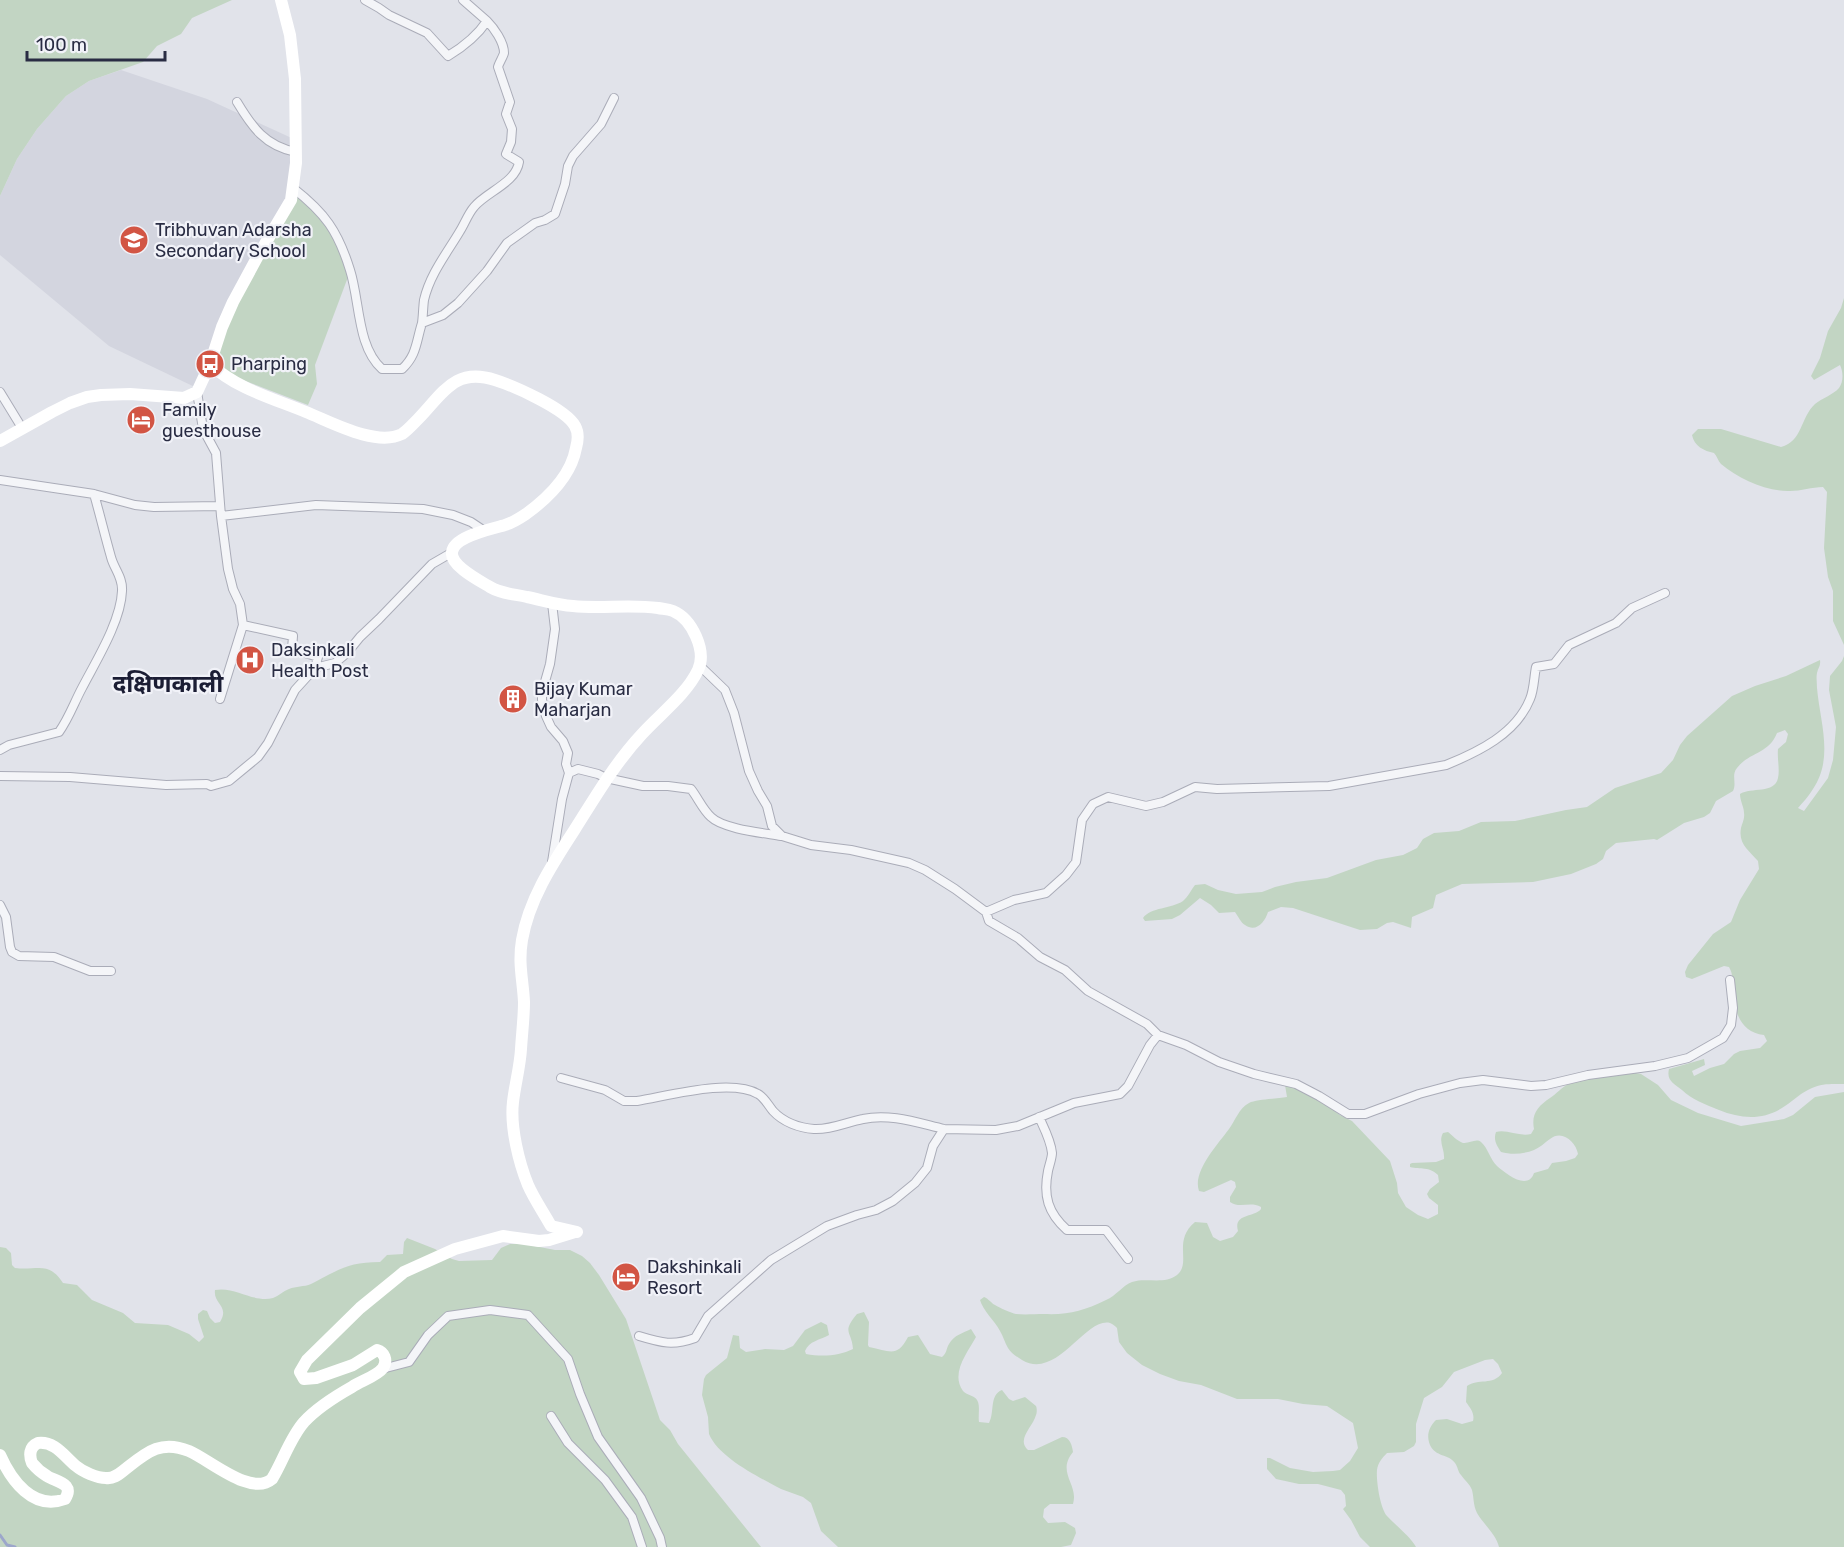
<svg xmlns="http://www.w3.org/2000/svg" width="1844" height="1547" viewBox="0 0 1844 1547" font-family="Rubik,'Noto Sans Devanagari',sans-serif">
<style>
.built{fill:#d3d5df}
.green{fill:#c2d5c3}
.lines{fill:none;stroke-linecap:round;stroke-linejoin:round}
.stream{stroke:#9ca6cb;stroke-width:3}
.street-casing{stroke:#aaacb8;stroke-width:10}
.street{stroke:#f4f5f8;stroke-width:8}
.secondary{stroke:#fff;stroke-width:12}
.labels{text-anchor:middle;stroke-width:4.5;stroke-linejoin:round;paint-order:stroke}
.poi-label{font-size:18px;fill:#292c43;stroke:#f1f2f8;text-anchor:start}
.district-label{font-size:24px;font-weight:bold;fill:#1b1d34;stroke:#f1f2f8}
</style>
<rect width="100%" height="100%" fill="#e1e3ea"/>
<path class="built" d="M121,70L207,99L296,140L293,188L199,389L109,346L0,255V196L17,159L37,129L66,96L89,81Z"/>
<path class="green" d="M0,0H232L192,18L181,34L157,46L143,62L89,81L66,96L37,129L17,159L0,196Z
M293,188L315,205L341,244L348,277L315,365L317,384L308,405L227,374L210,364Z
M1844,298V645L1833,621V591L1828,577L1824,548L1827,492L1823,487C1812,487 1801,491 1790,491C1767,492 1739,479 1721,464C1718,461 1717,456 1714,453C1704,451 1694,446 1692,435L1698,429H1721L1781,447C1803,441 1800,418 1815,404C1822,398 1833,395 1839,388C1844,381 1843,371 1840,365L1814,380L1811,376L1820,358L1828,331L1841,308Z
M1844,656V1084C1833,1084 1822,1083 1812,1088C1802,1092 1794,1100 1785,1106C1764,1121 1741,1119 1719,1110C1706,1105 1691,1099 1682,1090C1675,1084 1666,1081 1669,1069L1704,1059L1705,1065L1692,1071L1694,1076L1710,1068L1724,1064L1734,1054L1740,1051L1760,1048L1767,1041L1764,1035C1738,1032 1734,1008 1732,985C1732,977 1733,974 1729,967L1724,966L1692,979L1686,977L1685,972L1688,965L1713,934L1731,922L1740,900L1759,869L1758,861C1749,850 1738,844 1741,828C1742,823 1745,819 1744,813C1744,807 1740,801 1740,794C1751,787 1775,794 1778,778C1780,769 1777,759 1778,749L1786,742L1788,734L1785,730L1777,733C1769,754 1749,752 1737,768C1731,775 1737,783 1733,791L1716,801L1710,813L1704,817L1684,823L1657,840L1654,839L1616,843L1606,851L1603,859L1596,864L1571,874L1533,882L1462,884L1436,895L1433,908L1412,917L1411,928L1393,922L1387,923L1377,929L1360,930L1293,908L1281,907L1268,912C1265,922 1256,933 1245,925C1241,923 1238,916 1235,912L1219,913L1211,905L1200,898L1180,915L1172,919L1145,921L1143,918C1151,907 1171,909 1183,901C1188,897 1191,890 1195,885L1205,884L1218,890L1236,894L1262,892L1275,887L1296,882L1327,878L1376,860L1403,855L1417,848L1423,839L1434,833L1459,831L1481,822L1515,821L1566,810L1587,807L1615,788L1661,773L1673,760L1680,745L1687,736L1732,696L1755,686L1786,676L1820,660C1821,666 1818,668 1817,673C1816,678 1817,683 1817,688C1820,722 1834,758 1813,789C1809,796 1803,802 1798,808L1804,811L1828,778L1833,760L1836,727L1829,690L1830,676L1842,661Z
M1630,1072L1641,1074L1658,1085L1671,1100L1698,1113L1741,1126L1784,1119L1793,1115L1815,1097L1844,1092V1547H1499C1496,1534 1484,1525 1477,1513C1473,1505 1474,1498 1472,1490C1470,1484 1465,1481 1461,1475C1458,1472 1458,1467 1455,1463C1449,1454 1435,1457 1430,1445C1426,1435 1429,1427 1436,1420L1447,1419L1462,1424L1473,1421C1475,1413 1470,1408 1466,1402L1467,1386C1478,1378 1493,1386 1502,1373L1498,1364L1493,1359L1485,1360L1454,1372L1442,1387L1424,1398L1416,1424V1442L1414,1446L1404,1452L1387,1453C1382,1458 1378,1463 1377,1470C1376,1480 1380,1508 1387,1516C1395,1525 1411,1537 1416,1547H1370L1360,1537L1351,1520L1343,1509L1346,1506L1345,1495L1341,1490L1318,1484H1299L1276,1479L1267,1469V1458H1270L1290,1468L1313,1472L1333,1471L1340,1470L1350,1461L1358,1448L1353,1423L1327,1406L1303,1404L1278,1399H1237L1201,1385L1179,1381L1160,1374L1142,1365L1127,1353L1119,1342L1117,1328C1115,1326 1113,1324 1110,1323C1085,1317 1057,1381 1022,1360C1017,1357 1011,1353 1008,1348C1005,1343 1003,1336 1000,1331C995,1321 983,1311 980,1300L984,1297C989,1299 991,1303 995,1305C1000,1308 1011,1313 1016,1314C1025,1315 1035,1314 1044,1314C1069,1315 1083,1311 1106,1300C1116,1296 1123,1285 1132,1282C1146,1277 1164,1285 1177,1275C1192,1263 1172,1241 1195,1222L1207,1223L1213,1237L1220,1241L1233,1237L1238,1231C1233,1213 1254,1218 1261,1209V1207C1250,1201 1240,1209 1230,1202V1197L1236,1187L1235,1182L1231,1180L1204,1192L1199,1191C1192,1172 1218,1144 1229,1129C1235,1121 1239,1108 1249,1103C1257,1099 1277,1099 1287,1097L1285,1085L1296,1087L1316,1097L1340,1115L1352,1121L1390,1161L1397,1183L1398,1193L1406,1207L1418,1215L1428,1219L1438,1214V1205L1429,1198L1427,1194L1430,1189L1439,1182L1438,1175C1429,1166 1421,1170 1410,1167V1164L1412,1163L1436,1162L1444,1159C1445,1149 1438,1142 1443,1133L1448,1132C1452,1135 1457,1141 1463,1143C1469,1144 1476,1138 1481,1142C1488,1148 1490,1159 1497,1166C1506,1174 1528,1191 1534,1173L1548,1169L1552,1163L1566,1161L1575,1158L1578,1154C1576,1142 1562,1129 1550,1139C1544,1143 1541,1147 1534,1150C1524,1154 1512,1155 1501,1152C1497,1146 1493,1140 1496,1132C1507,1129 1519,1137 1531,1134L1534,1129C1531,1114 1538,1106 1550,1098C1557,1094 1561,1087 1569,1084C1587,1075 1610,1074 1630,1072Z
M407,1238L435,1249L452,1259L459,1261L492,1260L501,1248L510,1244H524L555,1250H570L582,1256L590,1263L599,1275L626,1319L660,1420L670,1430L678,1444L761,1547H0V1247L6,1248L11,1253L12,1265L15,1268C37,1271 48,1260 63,1283L77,1285L92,1300L123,1313L135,1323L168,1325L189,1334L199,1342L204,1337L198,1319V1314L203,1310L207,1311L210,1318L215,1323L220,1322C230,1306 213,1304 215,1290C235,1286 253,1303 273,1298C279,1296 283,1291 289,1289C296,1286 304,1287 311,1284C338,1270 348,1262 380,1262L387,1255L403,1254L404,1242Z
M864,1312L869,1322L868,1345L869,1347C890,1351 897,1358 908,1337L918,1335L930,1354L942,1357C947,1353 946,1349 949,1344C954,1335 963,1333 971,1329L976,1337C968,1352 950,1373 963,1391C967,1396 976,1395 978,1402C980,1408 978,1416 979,1422L989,1423C995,1412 989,1395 1002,1390L1009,1399L1013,1401L1025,1397L1036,1406C1037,1408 1037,1413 1036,1415C1033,1427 1016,1439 1028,1450H1034L1062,1437C1070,1437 1072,1445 1073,1452C1056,1473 1079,1484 1073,1504H1050L1044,1509L1043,1517L1048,1523L1065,1522L1075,1528L1076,1533L1071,1545L1061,1547H838L821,1531L811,1503L803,1497L781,1489C759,1477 719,1458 709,1434L708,1417L702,1395L704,1379L706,1375L727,1358L733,1335L739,1336L740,1348L746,1352L765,1349L784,1350L793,1346L805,1330L821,1322L827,1325L829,1335C820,1340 809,1341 805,1351L806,1354C822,1357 839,1356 853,1349C852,1331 841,1333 857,1314Z"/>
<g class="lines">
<path class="stream" d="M0,1535L7,1545L15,1547"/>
<g class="street-casing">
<path id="street" d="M365,0L379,8L389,15L427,33L448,56C463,47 477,36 487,21L463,0
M237,102C252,127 265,146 296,152
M293,188C325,213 338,231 350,270C360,301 357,347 382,369H402C417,355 416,342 422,323L443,315L458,303L487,271L507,243L535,223L545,220L555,214L565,184L568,166L573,156L601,124L614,98
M422,323C423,316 423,308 424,300C430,274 447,253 460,231C465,223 468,214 474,207C486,192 516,183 519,162L506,154L511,142L512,129L506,114L510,102L498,67C499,63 503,57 504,53C504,42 494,28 487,21
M0,392L22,428
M197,392L203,429L216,453L221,516L316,505L423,509L453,515L471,522L483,530
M0,480L94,494L135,505L154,507L220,506
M221,516L228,569L233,589L240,604L243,625L293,636L292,649L318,657L315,668
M700,666L725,690L734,713L749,771L758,791L767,806L772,826L782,836L811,845L851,850L909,863L925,870L955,889L986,912L989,921L1018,938L1040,957L1065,970L1088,991L1147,1024L1158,1035L1186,1045L1219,1062L1254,1074L1296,1084L1319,1096L1348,1114H1365L1419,1094L1460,1083L1483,1080L1531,1086L1546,1085L1588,1075L1655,1066L1688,1058L1723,1038L1731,1025L1733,1008L1730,980
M220,699L243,625
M0,750L9,745L59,732C69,718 74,703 82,688C96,661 121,621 122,591C123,577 114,569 111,557C105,536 100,515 94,494
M569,773L578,769L598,774L606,778L643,786H668L691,789C698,798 703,810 711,817C723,829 764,833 781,836
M0,776L70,777L166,785L207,784L211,786L229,781L258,757L268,743L295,690L315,668L335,663L347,653L360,637L379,619L432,564L451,553
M552,862L562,799L569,773L566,764L568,753L563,741L551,727L546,716L542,700V692L550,664L555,629L552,603
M0,905L6,917L10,947L12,952L19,956L54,957L90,971H111
M986,912L1014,900L1046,893L1066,875L1076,862L1082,820L1093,804L1108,797L1146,806L1163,802L1195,787L1217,789L1329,786L1446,765C1478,752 1516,734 1530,699C1534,690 1534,677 1536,667L1554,664L1569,645L1616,623L1632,608L1665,593
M561,1078L605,1090L624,1101H637C668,1096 731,1078 758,1094C764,1097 768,1105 773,1111C783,1122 799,1128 814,1129C831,1130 847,1122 863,1119C890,1113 918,1123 944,1129
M1039,1117C1044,1128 1051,1141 1052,1153C1052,1158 1049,1166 1048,1171C1043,1196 1048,1213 1067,1230H1106L1128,1259
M639,1336C662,1343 673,1346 695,1338L708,1316L771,1260L827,1226L857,1215L876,1210L893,1201L915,1183L927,1168L933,1146L944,1129L996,1130L1018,1126L1074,1103L1120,1094L1128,1086L1150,1045L1158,1035
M382,1369L409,1362L428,1335L448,1316L490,1310L528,1315L568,1359L580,1394L598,1437L641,1498L660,1538L662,1547
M551,1416L568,1443L605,1480L632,1517L642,1547"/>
</g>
<use href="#street" class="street"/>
<path class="secondary" d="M210,364C237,389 272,398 306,412C331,422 376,447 402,434C408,430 414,423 419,418C443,393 455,367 495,380C514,386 566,409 575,426C579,433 578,441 576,448C571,476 548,498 526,514C520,518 512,523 505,525C492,529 454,536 452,552C450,566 480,581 490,587C502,594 514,594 527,597C542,600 557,605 573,606C601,609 629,604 658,608C663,609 668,609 673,611C692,619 707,651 698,670C686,695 660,714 642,734C615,763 596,796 575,829C553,863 529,899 522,940C518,964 523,980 524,1002C524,1017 522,1033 521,1049C520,1067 515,1084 513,1102C510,1127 519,1163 528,1185C534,1199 544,1213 551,1226L577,1232
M0,441L52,412L70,403L87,397L101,395L130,394L184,398L197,392L210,364L222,327L233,302L259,254L291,200L296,163L295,79L290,35L281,0
M0,1455C11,1480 33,1511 65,1499C75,1483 56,1482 47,1476C42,1473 36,1468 32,1463C29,1455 29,1447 38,1443C55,1441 64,1456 76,1466C83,1472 97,1478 106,1478C113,1479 118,1475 123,1471C145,1454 159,1439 189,1451C210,1460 251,1497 272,1479C283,1461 290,1438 304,1422C316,1409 336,1396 352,1387C361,1381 377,1376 383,1368C388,1360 384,1352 377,1350L353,1365L316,1378L304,1379L300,1372L307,1360L360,1308L404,1272L455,1249L503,1236L539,1241L549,1240L575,1232"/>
</g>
<defs>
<g id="school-disc" transform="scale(1.5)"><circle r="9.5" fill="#d25544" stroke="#f1f2f8"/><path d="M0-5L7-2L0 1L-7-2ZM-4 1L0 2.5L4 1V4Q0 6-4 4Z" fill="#fff"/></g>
<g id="bus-disc" transform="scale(1.5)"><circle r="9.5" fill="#d25544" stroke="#f1f2f8"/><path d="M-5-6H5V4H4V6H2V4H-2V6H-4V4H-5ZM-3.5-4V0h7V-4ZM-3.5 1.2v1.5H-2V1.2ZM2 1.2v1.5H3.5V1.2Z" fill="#fff"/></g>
<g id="hotel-disc" transform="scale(1.5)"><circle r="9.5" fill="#d25544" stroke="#f1f2f8"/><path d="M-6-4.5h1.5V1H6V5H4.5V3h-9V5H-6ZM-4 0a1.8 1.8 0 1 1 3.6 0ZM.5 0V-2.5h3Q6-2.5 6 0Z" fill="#fff"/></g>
<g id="hospital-disc" transform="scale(1.5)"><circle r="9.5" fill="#d25544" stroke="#f1f2f8"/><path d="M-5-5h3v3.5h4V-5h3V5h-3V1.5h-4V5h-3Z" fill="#fff"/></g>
<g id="building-disc" transform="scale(1.5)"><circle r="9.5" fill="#d25544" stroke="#f1f2f8"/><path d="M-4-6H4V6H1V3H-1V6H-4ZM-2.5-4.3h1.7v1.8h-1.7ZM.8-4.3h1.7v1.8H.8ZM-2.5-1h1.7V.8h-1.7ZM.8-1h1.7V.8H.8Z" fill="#fff"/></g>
</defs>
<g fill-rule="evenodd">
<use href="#school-disc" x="134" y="240"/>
<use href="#bus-disc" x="210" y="364"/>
<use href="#hotel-disc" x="141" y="420"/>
<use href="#hospital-disc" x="250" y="660"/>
<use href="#building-disc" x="513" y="699"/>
<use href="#hotel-disc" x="626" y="1277"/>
</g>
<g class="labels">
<g class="poi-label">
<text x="155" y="236">Tribhuvan Adarsha<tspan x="155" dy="21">Secondary School</tspan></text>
<text x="231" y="370">Pharping</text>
<text x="162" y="416">Family<tspan x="162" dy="21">guesthouse</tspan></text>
<text x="271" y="656">Daksinkali<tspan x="271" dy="21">Health Post</tspan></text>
<text x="534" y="695">Bijay Kumar<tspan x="534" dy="21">Maharjan</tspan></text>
<text x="647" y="1273">Dakshinkali<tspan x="647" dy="21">Resort</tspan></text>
</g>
<g class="district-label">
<text x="168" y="692">दक्षि‍णकाली</text>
</g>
</g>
<path d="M27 51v9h138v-9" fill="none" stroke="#292c43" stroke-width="3"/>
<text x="36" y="51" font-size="18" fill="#292c43" stroke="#f1f2f8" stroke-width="4.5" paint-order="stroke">100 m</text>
</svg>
